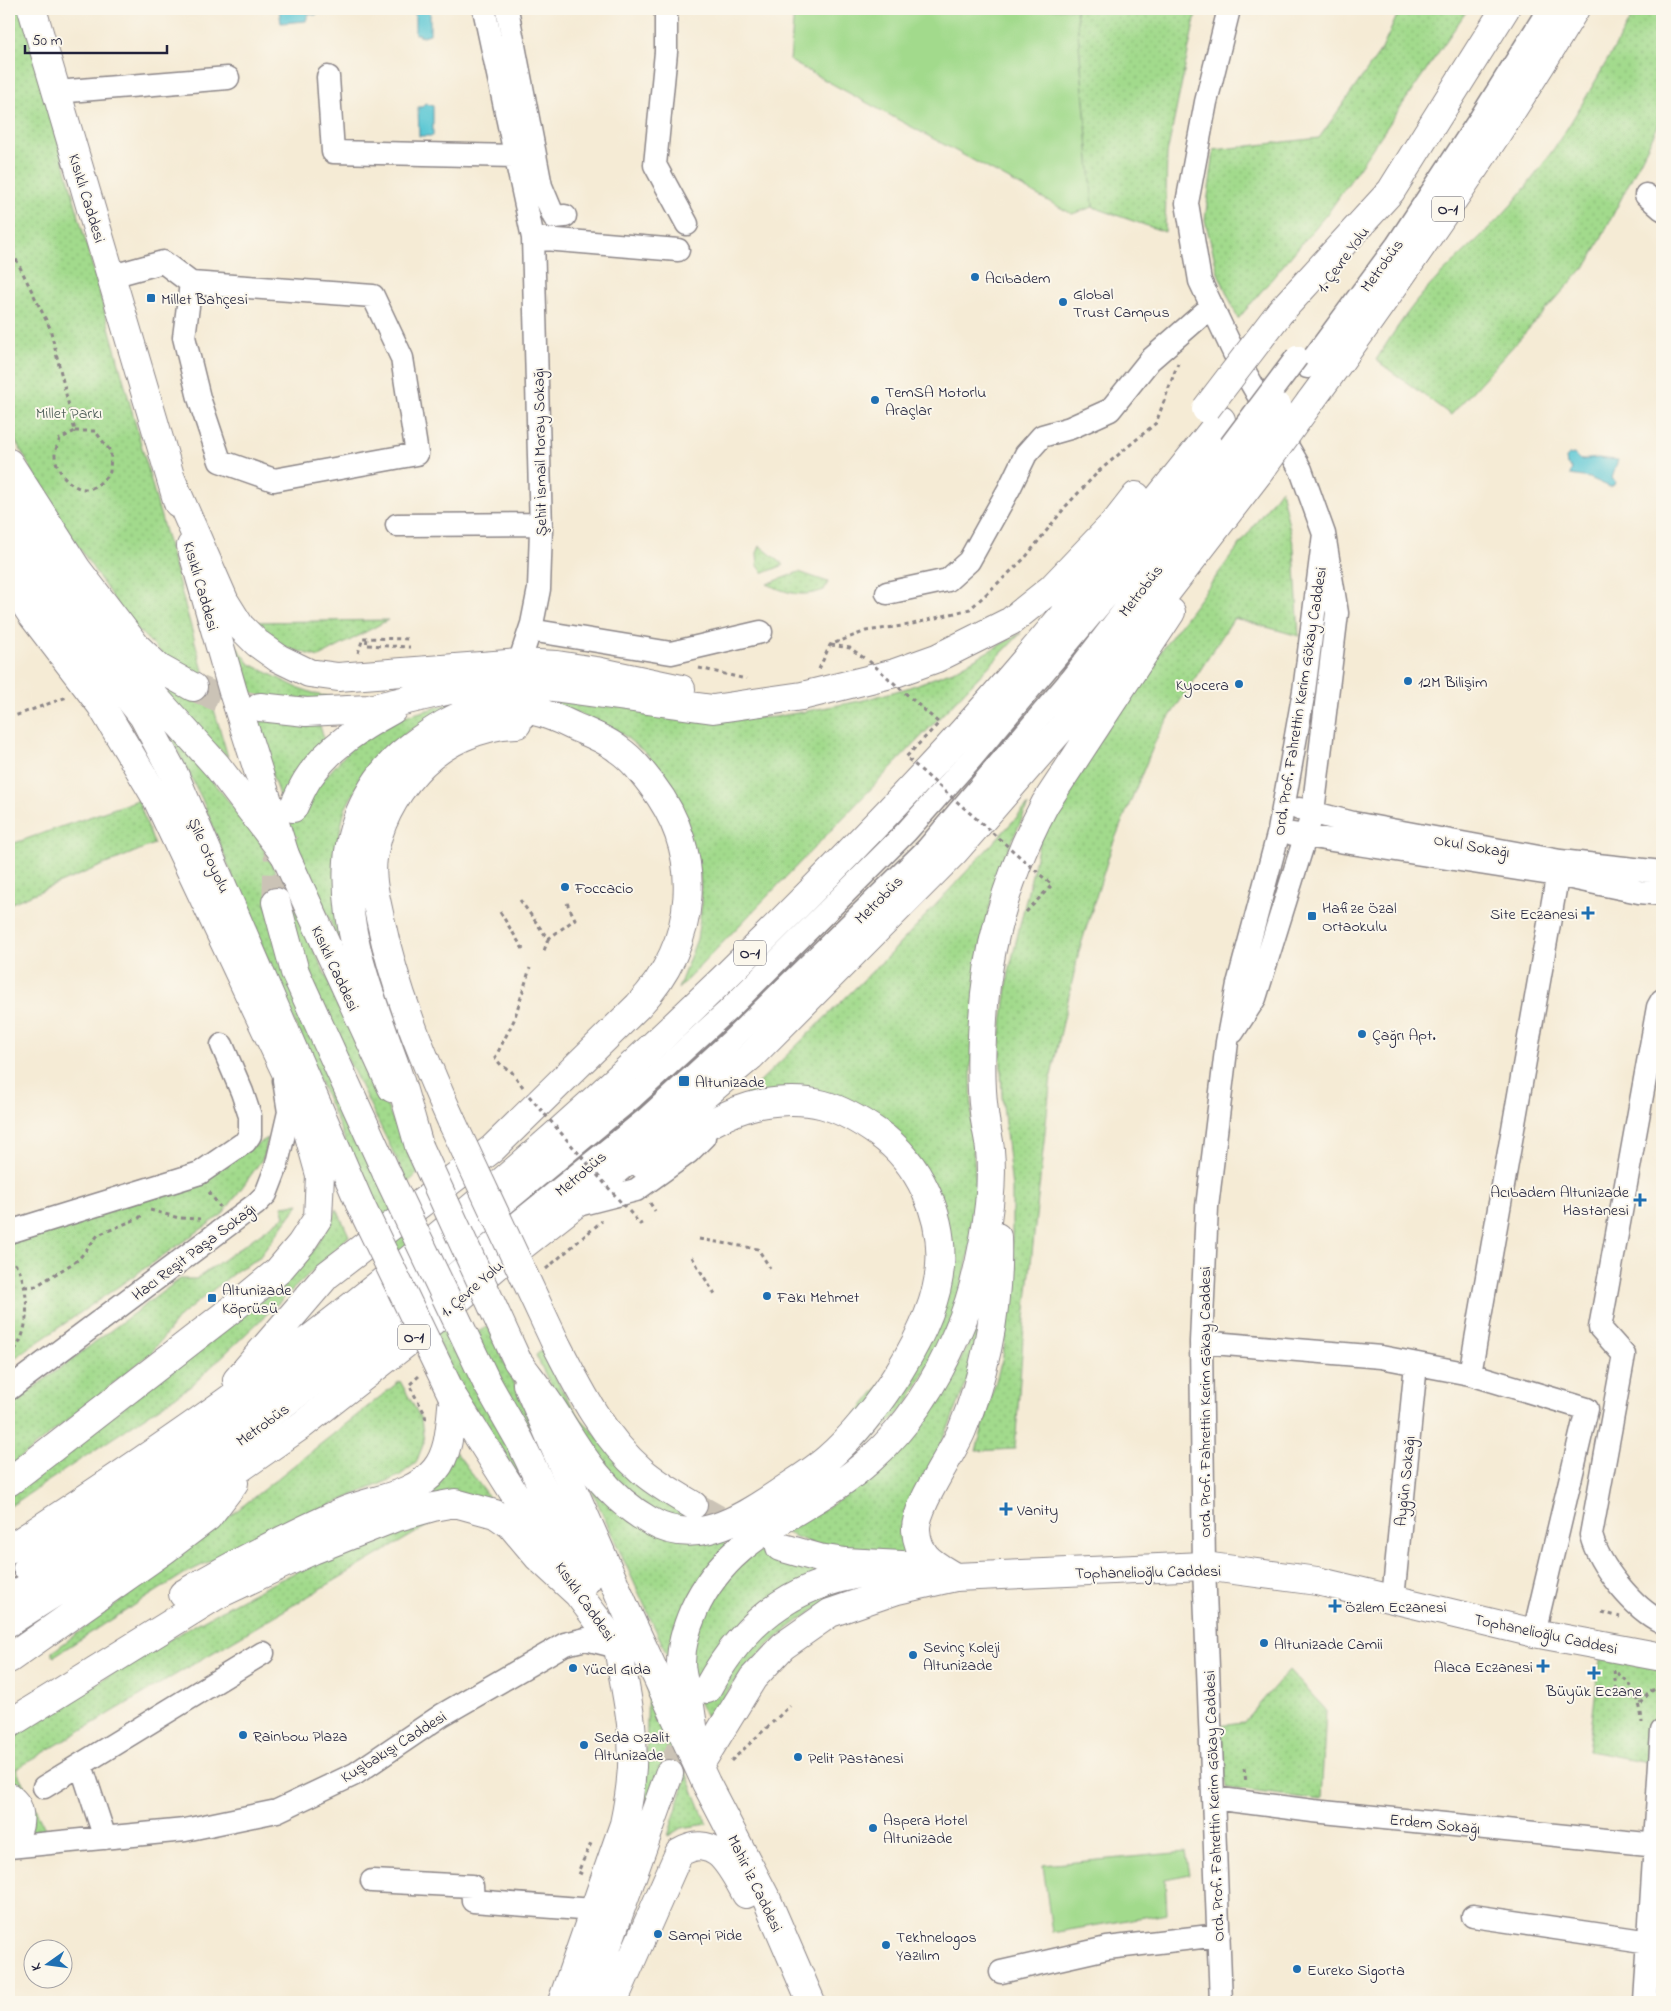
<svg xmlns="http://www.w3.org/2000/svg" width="1671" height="2011" viewBox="0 0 1671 2011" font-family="'Indie Flower',sans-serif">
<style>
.grass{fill:url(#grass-dots);stroke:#627e64}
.garden{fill:#a2da8c;stroke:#627e64}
.water{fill:#5cc7d4;stroke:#3f7488}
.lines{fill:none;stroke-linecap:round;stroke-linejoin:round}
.major-tunnel{stroke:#cbc3b6;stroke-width:28;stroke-dasharray:28 14;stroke-linecap:butt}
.highway-tunnel{stroke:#cbc3b6;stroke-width:28;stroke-dasharray:28 14;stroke-linecap:butt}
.minor-casing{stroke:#8c8688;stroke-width:25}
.major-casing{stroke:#8c8688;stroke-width:30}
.highway-casing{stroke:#8c8688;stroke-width:30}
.path{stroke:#8c8688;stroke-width:3;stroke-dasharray:4 4;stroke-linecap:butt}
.minor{stroke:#fff;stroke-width:22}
.major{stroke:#fff;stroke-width:28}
.highway{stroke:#fff;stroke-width:28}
.minor-bridge-casing{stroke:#8c8688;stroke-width:25;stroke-linecap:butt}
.major-bridge-casing{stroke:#8c8688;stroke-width:30;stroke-linecap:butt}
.highway-bridge-casing{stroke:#8c8688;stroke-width:30;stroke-linecap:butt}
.path-bridge{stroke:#8c8688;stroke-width:3;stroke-dasharray:4 4;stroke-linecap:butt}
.minor-bridge{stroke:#fff;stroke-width:22}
.major-bridge{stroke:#fff;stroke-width:28}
.highway-bridge{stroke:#fff;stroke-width:28}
.poi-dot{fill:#1f6fb2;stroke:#fbf7ec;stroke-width:2}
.labels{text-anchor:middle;stroke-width:4;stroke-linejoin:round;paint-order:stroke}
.shield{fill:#fbf7ec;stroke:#636270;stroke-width:1}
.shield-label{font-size:15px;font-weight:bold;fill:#22223b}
.street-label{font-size:16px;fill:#22223b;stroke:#fbf7ec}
.poi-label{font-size:16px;fill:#22223b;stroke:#fbf7ec;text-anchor:start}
.park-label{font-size:16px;fill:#485953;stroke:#fbf7ec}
</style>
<defs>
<pattern id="grass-dots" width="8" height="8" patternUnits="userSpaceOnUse" patternTransform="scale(1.25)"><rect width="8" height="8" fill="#a2da8c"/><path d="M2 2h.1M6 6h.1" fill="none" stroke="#8bbb7a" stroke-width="1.8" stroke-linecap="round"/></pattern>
</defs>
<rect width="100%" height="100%" fill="#fbf7ec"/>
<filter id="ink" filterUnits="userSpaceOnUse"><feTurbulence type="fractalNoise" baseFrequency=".02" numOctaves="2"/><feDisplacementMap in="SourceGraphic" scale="10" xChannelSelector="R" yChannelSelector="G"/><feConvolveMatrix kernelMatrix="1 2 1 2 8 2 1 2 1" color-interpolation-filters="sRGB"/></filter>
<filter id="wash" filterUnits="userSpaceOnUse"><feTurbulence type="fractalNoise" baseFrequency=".0096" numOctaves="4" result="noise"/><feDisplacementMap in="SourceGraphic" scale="20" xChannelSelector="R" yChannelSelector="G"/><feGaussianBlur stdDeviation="1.12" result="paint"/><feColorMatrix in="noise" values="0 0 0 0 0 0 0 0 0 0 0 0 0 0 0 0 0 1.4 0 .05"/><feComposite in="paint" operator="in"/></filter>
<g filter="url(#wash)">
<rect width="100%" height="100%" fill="#f5ebd5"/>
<path class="grass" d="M9,9H22L26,23L206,682L228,757L204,736L162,690L163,655L127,619L52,507L9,429Z
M1076,9H1197L1167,154L1165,232L1093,207Z
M1400,9H1468L1330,210L1238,319L1218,273L1205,220L1214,150L1319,138L1382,49Z
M1636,9H1662V118L1589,262L1451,415L1376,360C1392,335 1407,311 1427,289C1457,256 1494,228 1522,192C1567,136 1601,71 1636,9Z
M1281,489L1294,548L1299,636L1234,618L1158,735L1112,846L1079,951L1051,1076L1023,1338L1015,1449L976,1451L1003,1356L1012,1281V1188L1002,1096L1000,1039L1009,972L1040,840L1067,790L1129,694Z
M760,546L784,565L764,573L758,566L757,553Z
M799,572L828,582L824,590C802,598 787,593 767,584Z
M388,620L319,657L277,645L250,622Z
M221,626L250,664L296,687L319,695L359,701L319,723L326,745L321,782L353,746L397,719L448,704L492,695H544L718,720L775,717L860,701L907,688L953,671L1021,633L678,989L697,939L702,903L700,875L676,799L648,755L617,730L576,713L453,708L407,732L364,774L345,809L336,849L345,955L295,842Z
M164,724L254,831L293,905L418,1173L408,1183L354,1072L265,903L554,1530L462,1391L366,1189L238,890L202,799Z
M138,800L154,844L9,904V845Z
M1028,805L997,875L978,960L971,1066L972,1134L977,1196L973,1235L955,1315L907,1405L839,1472L777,1512L937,1315L915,1158L877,1116L836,1096L741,1100L893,951Z
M268,1138L263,1158L223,1214L9,1362V1240L198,1179Z
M299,1204L258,1259L239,1269L180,1316L151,1353L9,1467V1406L180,1279H196L285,1216L282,1206Z
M337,1209L349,1236L191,1386L9,1507V1496L280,1286C309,1260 320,1243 337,1209Z
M984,1296L987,1297C982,1325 978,1353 968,1379C949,1431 923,1480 901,1530L912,1558L823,1548L782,1531L770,1554L800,1563L834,1569C774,1593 724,1622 702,1686L714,1693L733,1663L749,1647L793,1610L829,1592L900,1578C883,1583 866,1587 849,1593C805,1609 752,1654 726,1694C720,1703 716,1714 711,1724C702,1709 692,1694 690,1676C683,1619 736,1560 781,1532C787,1528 795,1526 801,1522C828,1508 854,1492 877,1472C915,1438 947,1393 967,1346C974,1330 978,1312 984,1296Z
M488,1326L535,1431L530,1432L496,1379L476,1333Z
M542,1350L562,1390L581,1419L658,1497L685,1516L691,1509L705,1513L712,1519L690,1526C679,1521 665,1518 655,1511C600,1479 562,1411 536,1355Z
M400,1381L421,1419L424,1442L416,1463L399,1476L297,1519L184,1574L54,1656L51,1653L176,1559Z
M456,1452L490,1499L422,1495Z
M588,1482L609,1501L728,1537L731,1540L670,1661Z
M444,1516L16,1769L47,1833L30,1837L33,1820L23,1797L9,1783V1736C149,1653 285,1560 444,1516Z
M1602,1645L1662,1657L1660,1764L1588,1751Z
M1289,1670L1326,1710L1321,1800L1226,1788L1217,1725L1244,1722Z
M648,1679L707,1824L681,1828L668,1836L686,1778L669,1774L645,1810Z"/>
<path class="garden" d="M794,9H1076L1093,207L1072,214L790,61Z
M1186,1852L1190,1874L1165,1879L1167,1913L1052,1933L1043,1865Z"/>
<path class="water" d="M279,9H319L316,15L308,14L306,21L281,23Z
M415,9H430V34L420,37V34H415Z
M425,103L433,106V136H419L418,107H422Z
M1574,454L1580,460L1598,458L1618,460L1612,478L1615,482L1614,485L1610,487L1590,478L1570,475L1572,468L1567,465L1566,458L1569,455Z"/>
</g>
<g filter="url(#ink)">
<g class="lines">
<path class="major-tunnel" d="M669,1774L693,1720"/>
<path class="highway-tunnel" d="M193,687L226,701L256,707
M276,902L278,852L284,833
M693,1505L743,1533"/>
<g class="minor-casing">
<path id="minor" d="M484,9L533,238L541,529L539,589L532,624L519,663
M507,9L541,186L554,217L565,216
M666,9V52L655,165L687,224
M1229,9L1206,102L1187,203L1200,281L1234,353L1301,470L1324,534L1337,613L1313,812L1255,998L1233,1032
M328,77L333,152L515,156
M56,92L228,78
M1646,195L1662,209
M533,238L678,250
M112,276L163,262L191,283
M191,283L373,296L402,358L417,454L274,480L220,461L199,398L184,337Z
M1307,367L1397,245L1480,119L1549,9
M397,525L541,524
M887,593L948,580L969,561L1009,489L1026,454L1042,436L1070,428L1110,410L1150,360L1212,306
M530,630L671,653L761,632
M1299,809L1353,823L1560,861L1662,872
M1293,834L1557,875L1639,892L1662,894
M1662,1000L1658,1007L1600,1328L1624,1355L1591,1535C1599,1566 1634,1609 1662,1622
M574,1206L636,1190L689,1152L704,1137
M9,1232L200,1173L245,1142L250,1135V1116L242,1092L222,1045
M1201,1342L1381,1357L1470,1374L1587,1409L1534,1633
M1470,1374L1560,861
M9,1389L256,1204L266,1194L276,1168L289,1112L284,1080
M24,1568L283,1387L633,1097L727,1011L906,832L971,759L1130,569L1230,446
M9,1596L215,1459L359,1351L646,1119L732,1040L927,849L1067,684L1242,458
M1393,1599L1416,1364
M81,1765L105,1838
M44,1787L263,1653
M1213,1798L1313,1811L1657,1845
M9,1847L185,1830L277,1811L355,1774L442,1715L565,1644L586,1639L618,1647
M372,1881L472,1886L473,1901L594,1910
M1473,1916L1650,1942
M1001,1972L1107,1948L1219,1935
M1221,2002L1204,1566L1201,1342L1207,1207L1227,1042L1238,984L1279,831L1304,691L1324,534
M1645,2002L1662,1731"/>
</g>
<g class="major-casing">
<path id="major" d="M32,9L178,503
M191,546L233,692L285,855L392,1088
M9,580L32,615L101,705L157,799L315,1134
M527,1384L630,1619L706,1783L767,1900L811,2002
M707,1689C748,1614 800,1579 885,1570
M699,1766L753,1678L783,1646L830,1613L897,1590L955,1577L1204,1566L1317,1581L1534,1633L1662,1657
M562,2002L624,1824C631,1791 635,1758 631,1724C628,1698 622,1672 618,1647
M587,2002L669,1774
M613,2002L679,1853C715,1832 730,1865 746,1894"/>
</g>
<g class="highway-casing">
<path id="highway" d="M1280,312L1391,191L1505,9
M1310,402C1404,275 1493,145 1575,9
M9,463L77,569L136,646L159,668L193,687
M172,481L225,602L240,626L257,643L278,658L309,673L338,677L519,663L557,665L596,671L681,689
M9,497L48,564L115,653L217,766L285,855
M9,535L34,579L143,716L174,774L360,1204
M260,707L306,712L369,709L475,684L545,686L713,709L802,696L895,673L937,658L1011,621L1051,589L1118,519L1136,496
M293,808C298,798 302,787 309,777C329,747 361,727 392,710
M276,902L295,972L387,1174
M452,1122C422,1055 395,990 380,918C376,899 370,878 373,858C378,825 394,795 416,771C441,743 480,725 517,724
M555,1342C579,1389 602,1436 642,1471C657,1484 676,1495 693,1505
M517,1360C530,1378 545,1396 557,1416C581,1456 607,1497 650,1521C695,1547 737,1521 776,1495C793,1483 812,1472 827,1459C874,1419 936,1328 940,1266C944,1216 919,1162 878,1133C838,1105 810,1095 760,1104C720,1112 677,1144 643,1165
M237,1380L327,1275L492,1149L638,1006C698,943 705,854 652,785C642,772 632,759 619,750C606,739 588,733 573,726C543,711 524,706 490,710C484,711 477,710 471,712C451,718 426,735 410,747C375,773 351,818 348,861C343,930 370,996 393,1060C403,1088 411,1118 419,1146
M487,1383L520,1441L587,1580
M453,1397L578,1594L618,1647
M9,1482L232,1309L278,1271L301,1244L318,1218L320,1175L303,1114
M780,1547L819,1558L845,1562L920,1566
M9,1549C93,1494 176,1439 257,1379C508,1192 736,977 948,748C1044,643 1132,531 1221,420
M955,1577C934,1564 918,1558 916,1530C915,1506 952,1455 962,1430C987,1369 999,1303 997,1237
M183,1594C235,1563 287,1537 342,1512C372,1499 413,1497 435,1470C451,1451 450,1421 453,1397
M9,1622L131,1544L302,1425L409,1341L499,1264L573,1206L751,1056L955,851L1061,729L1260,471
M9,1659L163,1551L208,1517L234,1483
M9,1724L217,1595L313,1550L394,1518L433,1507L455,1503L495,1514L511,1525L538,1557L578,1594
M699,1766C696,1746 693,1726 690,1706C687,1692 681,1677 681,1663C681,1645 687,1626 694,1610C732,1527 809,1516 871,1459C909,1425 937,1380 957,1333C978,1287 995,1201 990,1150C989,1137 985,1125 984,1112C980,1082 981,1049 983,1019C987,943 1010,870 1045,804L1171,612
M9,1797C11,1799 16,1803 17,1806C22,1818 19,1835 9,1841"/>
</g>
<path class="path" d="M9,245L50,328L75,431
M75,431H95L111,452L110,472C104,479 97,489 85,489C70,489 54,468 55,453C56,449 58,443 60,439Z
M367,639L366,645L410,647
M831,645L850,648L864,658
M358,653L363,638L409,639
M699,668L746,679
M819,669L830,645L866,631L909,625L970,609L1025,558L1066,506L1099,471L1156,423L1178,363
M9,718L67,697
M520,900L548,939L544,951
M500,912L523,949
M1026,912L1052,885
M548,939L575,919L567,903
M523,1087L511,1071L502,1066L495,1058L514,1020L530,968
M209,1192L220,1207
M650,1203L655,1211
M150,1210L179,1218L200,1219
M629,1211L640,1224L642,1223
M699,1239L758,1249L770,1268
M692,1257L715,1295
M546,1269L602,1221
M25,1287L36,1286L78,1260L98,1235L139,1218L144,1213
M9,1356C30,1338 30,1297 20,1272C17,1264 10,1261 9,1252
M419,1376L409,1385L425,1414L426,1423
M1602,1612L1620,1617
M1614,1670L1616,1689
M1617,1673C1635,1684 1641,1704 1642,1723
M1641,1704C1647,1694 1651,1689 1662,1687
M731,1761L790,1706
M1244,1768L1246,1782
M582,1874L578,1872L592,1841"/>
<use href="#minor" class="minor"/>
<use href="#major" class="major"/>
<use href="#highway" class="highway"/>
<g class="minor-bridge-casing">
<path id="minor-bridge" d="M1230,446L1297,357
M1242,458L1280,405"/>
</g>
<g class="major-bridge-casing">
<path id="major-bridge" d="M419,1146L517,1360"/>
</g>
<g class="highway-bridge-casing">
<path id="highway-bridge" d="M1206,409L1280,312
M1260,471L1310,402
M452,1122L555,1342
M387,1174L487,1383
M360,1204L453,1397"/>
</g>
<path class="path-bridge" d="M869,661L939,723L906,757L1052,885
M529,1096L625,1207"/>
<use href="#minor-bridge" class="minor-bridge"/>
<use href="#major-bridge" class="major-bridge"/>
<use href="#highway-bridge" class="highway-bridge"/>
</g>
</g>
<g class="poi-dot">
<circle cx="975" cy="277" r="5"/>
<rect x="146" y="293" width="10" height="10" rx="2.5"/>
<circle cx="1063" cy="302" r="5"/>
<circle cx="875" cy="400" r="5"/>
<circle cx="1408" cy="681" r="5"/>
<circle cx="1239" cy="684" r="5"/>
<circle cx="565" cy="887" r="5"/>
<path d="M1585.5 905.5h5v5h5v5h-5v5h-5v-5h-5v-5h5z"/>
<rect x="1307" y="911" width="10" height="10" rx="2.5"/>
<circle cx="1362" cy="1034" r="5"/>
<rect x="678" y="1075" width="12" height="12" rx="2.5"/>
<path d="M1637.5 1192.5h5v5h5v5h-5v5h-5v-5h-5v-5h5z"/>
<circle cx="767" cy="1296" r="5"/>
<rect x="207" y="1293" width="10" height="10" rx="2.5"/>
<path d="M1003.5 1501.5h5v5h5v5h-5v5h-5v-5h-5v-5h5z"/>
<path d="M1332.5 1598.5h5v5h5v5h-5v5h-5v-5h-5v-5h5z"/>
<circle cx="1264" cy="1643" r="5"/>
<circle cx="913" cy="1655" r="5"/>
<path d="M1540.5 1658.5h5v5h5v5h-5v5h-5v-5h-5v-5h5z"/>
<circle cx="573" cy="1668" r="5"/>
<path d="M1591.5 1665.5h5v5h5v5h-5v5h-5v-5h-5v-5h5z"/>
<circle cx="243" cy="1735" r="5"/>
<circle cx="584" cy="1745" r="5"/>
<circle cx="798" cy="1757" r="5"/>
<circle cx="873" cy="1828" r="5"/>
<circle cx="658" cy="1934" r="5"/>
<circle cx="886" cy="1945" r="5"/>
<circle cx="1297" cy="1969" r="5"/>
</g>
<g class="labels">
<g class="shield">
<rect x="1432" y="196.5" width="32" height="25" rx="4"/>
<rect x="734" y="940.5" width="32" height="25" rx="4"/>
<rect x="398" y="1324.5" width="32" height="25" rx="4"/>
</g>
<g class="shield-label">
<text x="1448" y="214">O-1</text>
<text x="750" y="958">O-1</text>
<text x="414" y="1342">O-1</text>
</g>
<g class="street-label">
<text transform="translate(88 198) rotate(73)" y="6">Kısıklı Caddesi</text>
<text transform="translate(1342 259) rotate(-54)" y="6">1. Çevre Yolu</text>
<text transform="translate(1381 265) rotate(-54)" y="6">Metrobüs</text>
<text transform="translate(539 452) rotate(-91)" y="6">Şehit İsmail Moray Sokağı</text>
<text transform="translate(202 586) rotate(74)" y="6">Kısıklı Caddesi</text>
<text transform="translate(1140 590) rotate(-52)" y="6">Metrobüs</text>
<text transform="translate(1299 701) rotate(-81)" y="6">Ord. Prof. Fahrettin Kerim Gökay Caddesi</text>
<text transform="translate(1472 845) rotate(10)" y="6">Okul Sokağı</text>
<text transform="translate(210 855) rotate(66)" y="6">Şile Otoyolu</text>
<text transform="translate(878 899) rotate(-45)" y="6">Metrobüs</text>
<text transform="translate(336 968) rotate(65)" y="6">Kısıklı Caddesi</text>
<text transform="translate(580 1173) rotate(-40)" y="6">Metrobüs</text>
<text transform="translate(193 1251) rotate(-37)" y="6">Hacı Reşit Paşa Sokağı</text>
<text transform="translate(471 1288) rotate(-41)" y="6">1. Çevre Yolu</text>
<text transform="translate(1204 1402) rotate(-90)" y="6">Ord. Prof. Fahrettin Kerim Gökay Caddesi</text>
<text transform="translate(262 1424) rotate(-36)" y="6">Metrobüs</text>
<text transform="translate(1404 1481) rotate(-84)" y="6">Aygün Sokağı</text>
<text transform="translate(1148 1571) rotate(-1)" y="6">Tophanelioğlu Caddesi</text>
<text transform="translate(586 1601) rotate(55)" y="6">Kısıklı Caddesi</text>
<text transform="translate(1546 1633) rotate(12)" y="6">Tophanelioğlu Caddesi</text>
<text transform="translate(393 1746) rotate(-32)" y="6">Kuşbakışı Caddesi</text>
<text transform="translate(1213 1806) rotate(-92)" y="6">Ord. Prof. Fahrettin Kerim Gökay Caddesi</text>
<text transform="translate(1435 1823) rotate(6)" y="6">Erdem Sokağı</text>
<text transform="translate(756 1883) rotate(64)" y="6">Mahir İz Caddesi</text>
</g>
<g class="poi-label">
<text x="985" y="283">Acıbadem</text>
<text x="1073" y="299">Global<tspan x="1073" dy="18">Trust Campus</tspan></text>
<text x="161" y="304">Millet Bahçesi</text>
<text x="885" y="397">TemSA Motorlu<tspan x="885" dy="18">Araçlar</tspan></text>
<text x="1418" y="687">12M Bilişim</text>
<text x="1229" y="690" text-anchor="end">Kyocera</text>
<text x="575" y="893">Foccacio</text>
<text x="1322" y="913">Hafize Özal<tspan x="1322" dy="18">Ortaokulu</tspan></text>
<text x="1578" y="919" text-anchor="end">Site Eczanesi</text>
<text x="1372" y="1040">Çağrı Apt.</text>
<text x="695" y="1087">Altunizade</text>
<text x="1629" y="1197" text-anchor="end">Acıbadem Altunizade<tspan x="1629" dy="18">Hastanesi</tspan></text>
<text x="222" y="1295">Altunizade<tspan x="222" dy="18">Köprüsü</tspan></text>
<text x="777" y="1302">Fakı Mehmet</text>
<text x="1017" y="1515">Vanity</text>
<text x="1345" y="1612">Özlem Eczanesi</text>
<text x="1274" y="1649">Altunizade Camii</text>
<text x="923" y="1652">Sevinç Koleji<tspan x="923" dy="18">Altunizade</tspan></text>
<text x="1533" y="1672" text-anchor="end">Alaca Eczanesi</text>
<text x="583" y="1674">Yücel Gıda</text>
<text x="1594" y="1696" text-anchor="middle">Büyük Eczane</text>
<text x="253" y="1741">Rainbow Plaza</text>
<text x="594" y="1742">Seda Ozalit<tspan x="594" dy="18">Altunizade</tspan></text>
<text x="808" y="1763">Pelit Pastanesi</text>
<text x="883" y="1825">Aspera Hotel<tspan x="883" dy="18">Altunizade</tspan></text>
<text x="668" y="1940">Sampi Pide</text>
<text x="896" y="1942">Tekhnelogos<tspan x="896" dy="18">Yazılım</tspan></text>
<text x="1307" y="1975">Eureko Sigorta</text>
</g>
<g class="park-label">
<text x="69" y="418">Millet Parkı</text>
</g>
</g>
<rect width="1671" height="2011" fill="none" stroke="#fbf7ec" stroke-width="30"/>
<g transform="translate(48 1964) rotate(256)"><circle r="24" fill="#fbf7ec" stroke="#a4a2a5"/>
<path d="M0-4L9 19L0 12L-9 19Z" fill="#1f6fb2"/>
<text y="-8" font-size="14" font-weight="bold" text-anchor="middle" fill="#22223b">K</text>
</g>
<path d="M25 45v8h142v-8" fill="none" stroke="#22223b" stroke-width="2.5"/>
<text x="32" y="45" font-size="15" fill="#22223b" stroke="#fbf7ec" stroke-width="4" paint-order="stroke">50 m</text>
</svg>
